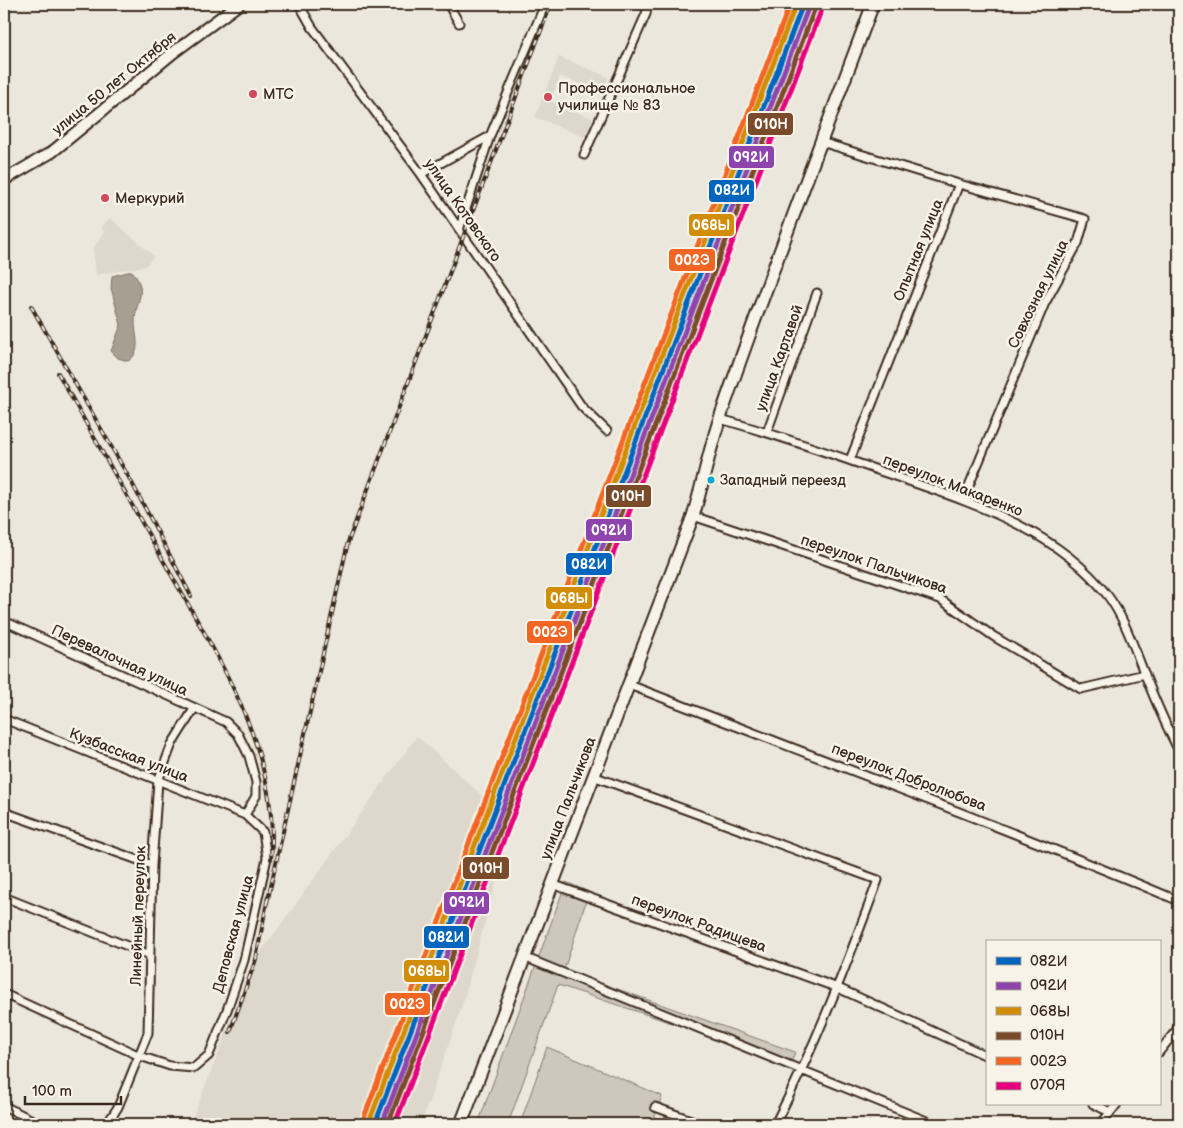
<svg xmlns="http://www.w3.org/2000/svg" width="1183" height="1128" viewBox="0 0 1183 1128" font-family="'Balsamiq Sans',sans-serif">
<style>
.built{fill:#ddd7cc}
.green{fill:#cec8bc;stroke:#84796d}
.water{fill:#a89f93;stroke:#7c7064}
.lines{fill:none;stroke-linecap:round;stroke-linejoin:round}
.street-casing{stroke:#3b2a1e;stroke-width:11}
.secondary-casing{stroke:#3b2a1e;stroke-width:14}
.primary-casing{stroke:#3b2a1e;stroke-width:15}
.street{stroke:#f7f3e8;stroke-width:7}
.secondary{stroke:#f7f3e8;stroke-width:10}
.primary{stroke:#f7f3e8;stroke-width:11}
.rail-casing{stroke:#3b2a1e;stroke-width:4}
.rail{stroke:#f7f3e8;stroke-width:2;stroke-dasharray:5.5;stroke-linecap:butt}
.rail-1-casing{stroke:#f7f3e8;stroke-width:9}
.rail-2-casing{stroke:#f7f3e8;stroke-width:9}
.rail-3-casing{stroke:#f7f3e8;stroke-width:9}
.rail-4-casing{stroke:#f7f3e8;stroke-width:9}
.rail-5-casing{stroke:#f7f3e8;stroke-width:9}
.rail-6-casing{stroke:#f7f3e8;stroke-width:9}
.rail-1{stroke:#0065bd;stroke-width:5}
.rail-2{stroke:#8e44ad;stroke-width:5}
.rail-3{stroke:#d18d06;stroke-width:5}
.rail-4{stroke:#7a4b2a;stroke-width:5}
.rail-5{stroke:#f26522;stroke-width:5}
.rail-6{stroke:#e5007d;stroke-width:5}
.poi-dot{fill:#d1495b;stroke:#f7f3e8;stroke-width:2}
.bus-dot{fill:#00a9ce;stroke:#f7f3e8;stroke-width:2}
.labels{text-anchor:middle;stroke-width:5;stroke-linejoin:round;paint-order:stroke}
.bus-label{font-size:14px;fill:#3b2a1e;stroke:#f7f3e8;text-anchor:start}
.street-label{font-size:15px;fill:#3b2a1e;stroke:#f7f3e8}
.poi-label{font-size:15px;fill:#3b2a1e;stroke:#f7f3e8;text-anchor:start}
.line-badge{stroke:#f7f3e8;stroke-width:2}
.badge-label{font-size:14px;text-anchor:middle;font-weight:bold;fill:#fff}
</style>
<rect width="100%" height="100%" fill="#ece7dc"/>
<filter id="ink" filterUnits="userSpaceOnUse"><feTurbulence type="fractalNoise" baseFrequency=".02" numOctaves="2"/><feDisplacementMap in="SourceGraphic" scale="10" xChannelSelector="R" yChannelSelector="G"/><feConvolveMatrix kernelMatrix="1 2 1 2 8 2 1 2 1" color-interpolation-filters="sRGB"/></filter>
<g filter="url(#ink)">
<path class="built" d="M559,57L608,77L602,93L560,76L550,101L594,119L587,138L535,117Z
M110,218L154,256L145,266L96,275L93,248L105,232L100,228Z
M417,736L512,823L462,1006L421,1124H190L256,959Z"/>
<path class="green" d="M566,882L589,892L564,970L795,1052L791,1063L558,985L508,1124H478Z
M547,1047L662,1096L652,1124H520Z"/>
<path class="water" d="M132,271C149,292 135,301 135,322C135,336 143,352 128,361L118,358L111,351L121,325L111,288L112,276Z"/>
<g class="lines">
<g class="street-casing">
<path id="street" d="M299,4L312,27L421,174L582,407L607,431
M448,4L459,23
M821,142L959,184L850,460
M584,155L646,14L648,4
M421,174L490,136
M959,184L1085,219L1078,243L1045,303L963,500
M459,230L490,136L545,4
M720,419C776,434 831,454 886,473C965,501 1054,526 1108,596C1125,619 1134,648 1145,675C1155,700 1166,726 1179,751
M767,432L817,293
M693,516L940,599L993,636L1081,689L1145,674
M4,621L226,722L238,734L249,756L256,782V796L245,815L263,832L267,858L244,960L227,1010L209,1055L194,1068L170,1066L140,1056L4,994
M627,684C812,756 997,824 1179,901
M4,719L245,815
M593,776L878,880C847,964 816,1045 775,1124
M4,812L152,865
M552,884L838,988L987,1056
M4,897L150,955
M524,957L934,1124
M1159,1052L1179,1027
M1093,1104L1110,1112
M4,1106L40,1124
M655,1107L702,1124
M107,1124L118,1107L148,1033L152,865L158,781L172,744L194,709
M1101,1124L1117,1104"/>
</g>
<g class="secondary-casing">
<path id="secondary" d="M4,180L52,152L174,52L239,4"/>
</g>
<g class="primary-casing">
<path id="primary" d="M461,1124L693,516C703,484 709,450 720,418C768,279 821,142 873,4"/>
</g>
<use href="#street" class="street"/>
<use href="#secondary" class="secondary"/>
<use href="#primary" class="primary"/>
<g class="rail-casing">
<path id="rail" d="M31,306L132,483L191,596
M58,373C93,436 129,499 164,562C215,653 281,750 271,859
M586,541L611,491
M267,903L348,542L551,4
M230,1032L256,959L268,896"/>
</g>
<use href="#rail" class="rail"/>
<g class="rail-1-casing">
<path id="rail-1" d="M375,1124L803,4"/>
</g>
<g class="rail-2-casing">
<path id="rail-2" d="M382,1124L809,6"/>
</g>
<g class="rail-3-casing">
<path id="rail-3" d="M369,1122L796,4"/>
</g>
<g class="rail-4-casing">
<path id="rail-4" d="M388,1124L815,8"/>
</g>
<g class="rail-5-casing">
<path id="rail-5" d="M363,1120L790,4"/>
</g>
<g class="rail-6-casing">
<path id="rail-6" d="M395,1124L821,11"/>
</g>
<use href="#rail-1" class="rail-1"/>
<use href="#rail-2" class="rail-2"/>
<use href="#rail-3" class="rail-3"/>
<use href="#rail-4" class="rail-4"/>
<use href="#rail-5" class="rail-5"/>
<use href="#rail-6" class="rail-6"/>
</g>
</g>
<g class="poi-dot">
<circle cx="253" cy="94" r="5"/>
<circle cx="548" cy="97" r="5"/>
<circle cx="105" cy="198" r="5"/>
</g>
<circle class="bus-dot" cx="711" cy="480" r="4.5"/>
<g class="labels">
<g class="bus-label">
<text x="720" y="485">Западный переезд</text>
</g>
<g class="street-label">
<text transform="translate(114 83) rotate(-39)" y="5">улица 50 лет Октября</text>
<text transform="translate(463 210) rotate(55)" y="5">улица Котовского</text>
<text transform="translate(918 250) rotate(-68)" y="5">Опытная улица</text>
<text transform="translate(1038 294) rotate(-64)" y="5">Совхозная улица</text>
<text transform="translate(779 358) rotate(-70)" y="5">улица Картавой</text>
<text transform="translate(953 485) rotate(21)" y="5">переулок Макаренко</text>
<text transform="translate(874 564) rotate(19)" y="5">переулок Пальчикова</text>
<text transform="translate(120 660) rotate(25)" y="5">Перевалочная улица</text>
<text transform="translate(129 755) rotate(21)" y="5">Кузбасская улица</text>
<text transform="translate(909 777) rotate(21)" y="5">переулок Добролюбова</text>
<text transform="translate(568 798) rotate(-69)" y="5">улица Пальчикова</text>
<text transform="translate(138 916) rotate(-88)" y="5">Линейный переулок</text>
<text transform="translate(699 923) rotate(20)" y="5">переулок Радищева</text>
<text transform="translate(233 934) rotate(-75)" y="5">Деповская улица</text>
</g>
<g class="poi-label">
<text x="558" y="93">Профессиональное<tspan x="558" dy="17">училище № 83</tspan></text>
<text x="263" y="99">МТС</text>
<text x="115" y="203">Меркурий</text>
</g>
</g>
<g class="line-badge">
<rect x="747" y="112" width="47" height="24" rx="5" fill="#7a4b2a"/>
<rect x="728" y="145" width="47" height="24" rx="5" fill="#8e44ad"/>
<rect x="708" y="179" width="47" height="24" rx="5" fill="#0065bd"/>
<rect x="688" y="213" width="47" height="24" rx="5" fill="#d18d06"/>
<rect x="668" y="248" width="48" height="24" rx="5" fill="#f26522"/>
<rect x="605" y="484" width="47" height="24" rx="5" fill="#7a4b2a"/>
<rect x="585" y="518" width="48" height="24" rx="5" fill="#8e44ad"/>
<rect x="565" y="552" width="48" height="24" rx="5" fill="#0065bd"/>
<rect x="545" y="586" width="48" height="24" rx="5" fill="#d18d06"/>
<rect x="526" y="620" width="47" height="24" rx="5" fill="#f26522"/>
<rect x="462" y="856" width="48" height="24" rx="5" fill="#7a4b2a"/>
<rect x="443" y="891" width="47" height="24" rx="5" fill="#8e44ad"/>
<rect x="423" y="925" width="47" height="24" rx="5" fill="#0065bd"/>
<rect x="403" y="959" width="47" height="24" rx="5" fill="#d18d06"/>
<rect x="384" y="992" width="47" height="24" rx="5" fill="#f26522"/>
</g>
<g class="badge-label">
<text x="771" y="129">010Н</text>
<text x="751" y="162">092И</text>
<text x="732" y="195">082И</text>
<text x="711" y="230">068Ы</text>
<text x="692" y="265">002Э</text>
<text x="628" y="501">010Н</text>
<text x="609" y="535">092И</text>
<text x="589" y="569">082И</text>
<text x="569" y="603">068Ы</text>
<text x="550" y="637">002Э</text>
<text x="486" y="873">010Н</text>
<text x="467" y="907">092И</text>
<text x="446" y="942">082И</text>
<text x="427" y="976">068Ы</text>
<text x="407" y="1009">002Э</text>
</g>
<rect width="1183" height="1128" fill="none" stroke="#f7f3e8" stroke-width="20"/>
<rect x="10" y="10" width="1163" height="1108" fill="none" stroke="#3b2a1e" stroke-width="2" filter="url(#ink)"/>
<rect x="986" y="940" width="175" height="165" fill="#f7f3e8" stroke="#aca397"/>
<rect x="996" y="957" width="25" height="8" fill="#0065bd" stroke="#aca397"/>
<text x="1030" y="966" font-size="15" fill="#3b2a1e">082И</text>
<rect x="996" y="982" width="25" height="8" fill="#8e44ad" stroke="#aca397"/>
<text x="1030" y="990" font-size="15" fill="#3b2a1e">092И</text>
<rect x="996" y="1007" width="25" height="8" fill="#d18d06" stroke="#aca397"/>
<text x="1030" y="1016" font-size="15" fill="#3b2a1e">068Ы</text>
<rect x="996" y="1032" width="25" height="8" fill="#7a4b2a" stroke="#aca397"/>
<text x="1030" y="1040" font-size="15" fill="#3b2a1e">010Н</text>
<rect x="996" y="1057" width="25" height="8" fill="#f26522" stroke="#aca397"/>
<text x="1030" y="1066" font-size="15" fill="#3b2a1e">002Э</text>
<rect x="996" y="1082" width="25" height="8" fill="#e5007d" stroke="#aca397"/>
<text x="1030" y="1090" font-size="15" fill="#3b2a1e">070Я</text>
<path d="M25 1096v8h96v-8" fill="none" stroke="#3b2a1e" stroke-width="2.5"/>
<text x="32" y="1096" font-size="15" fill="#3b2a1e" stroke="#f7f3e8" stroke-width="4" paint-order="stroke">100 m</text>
</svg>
